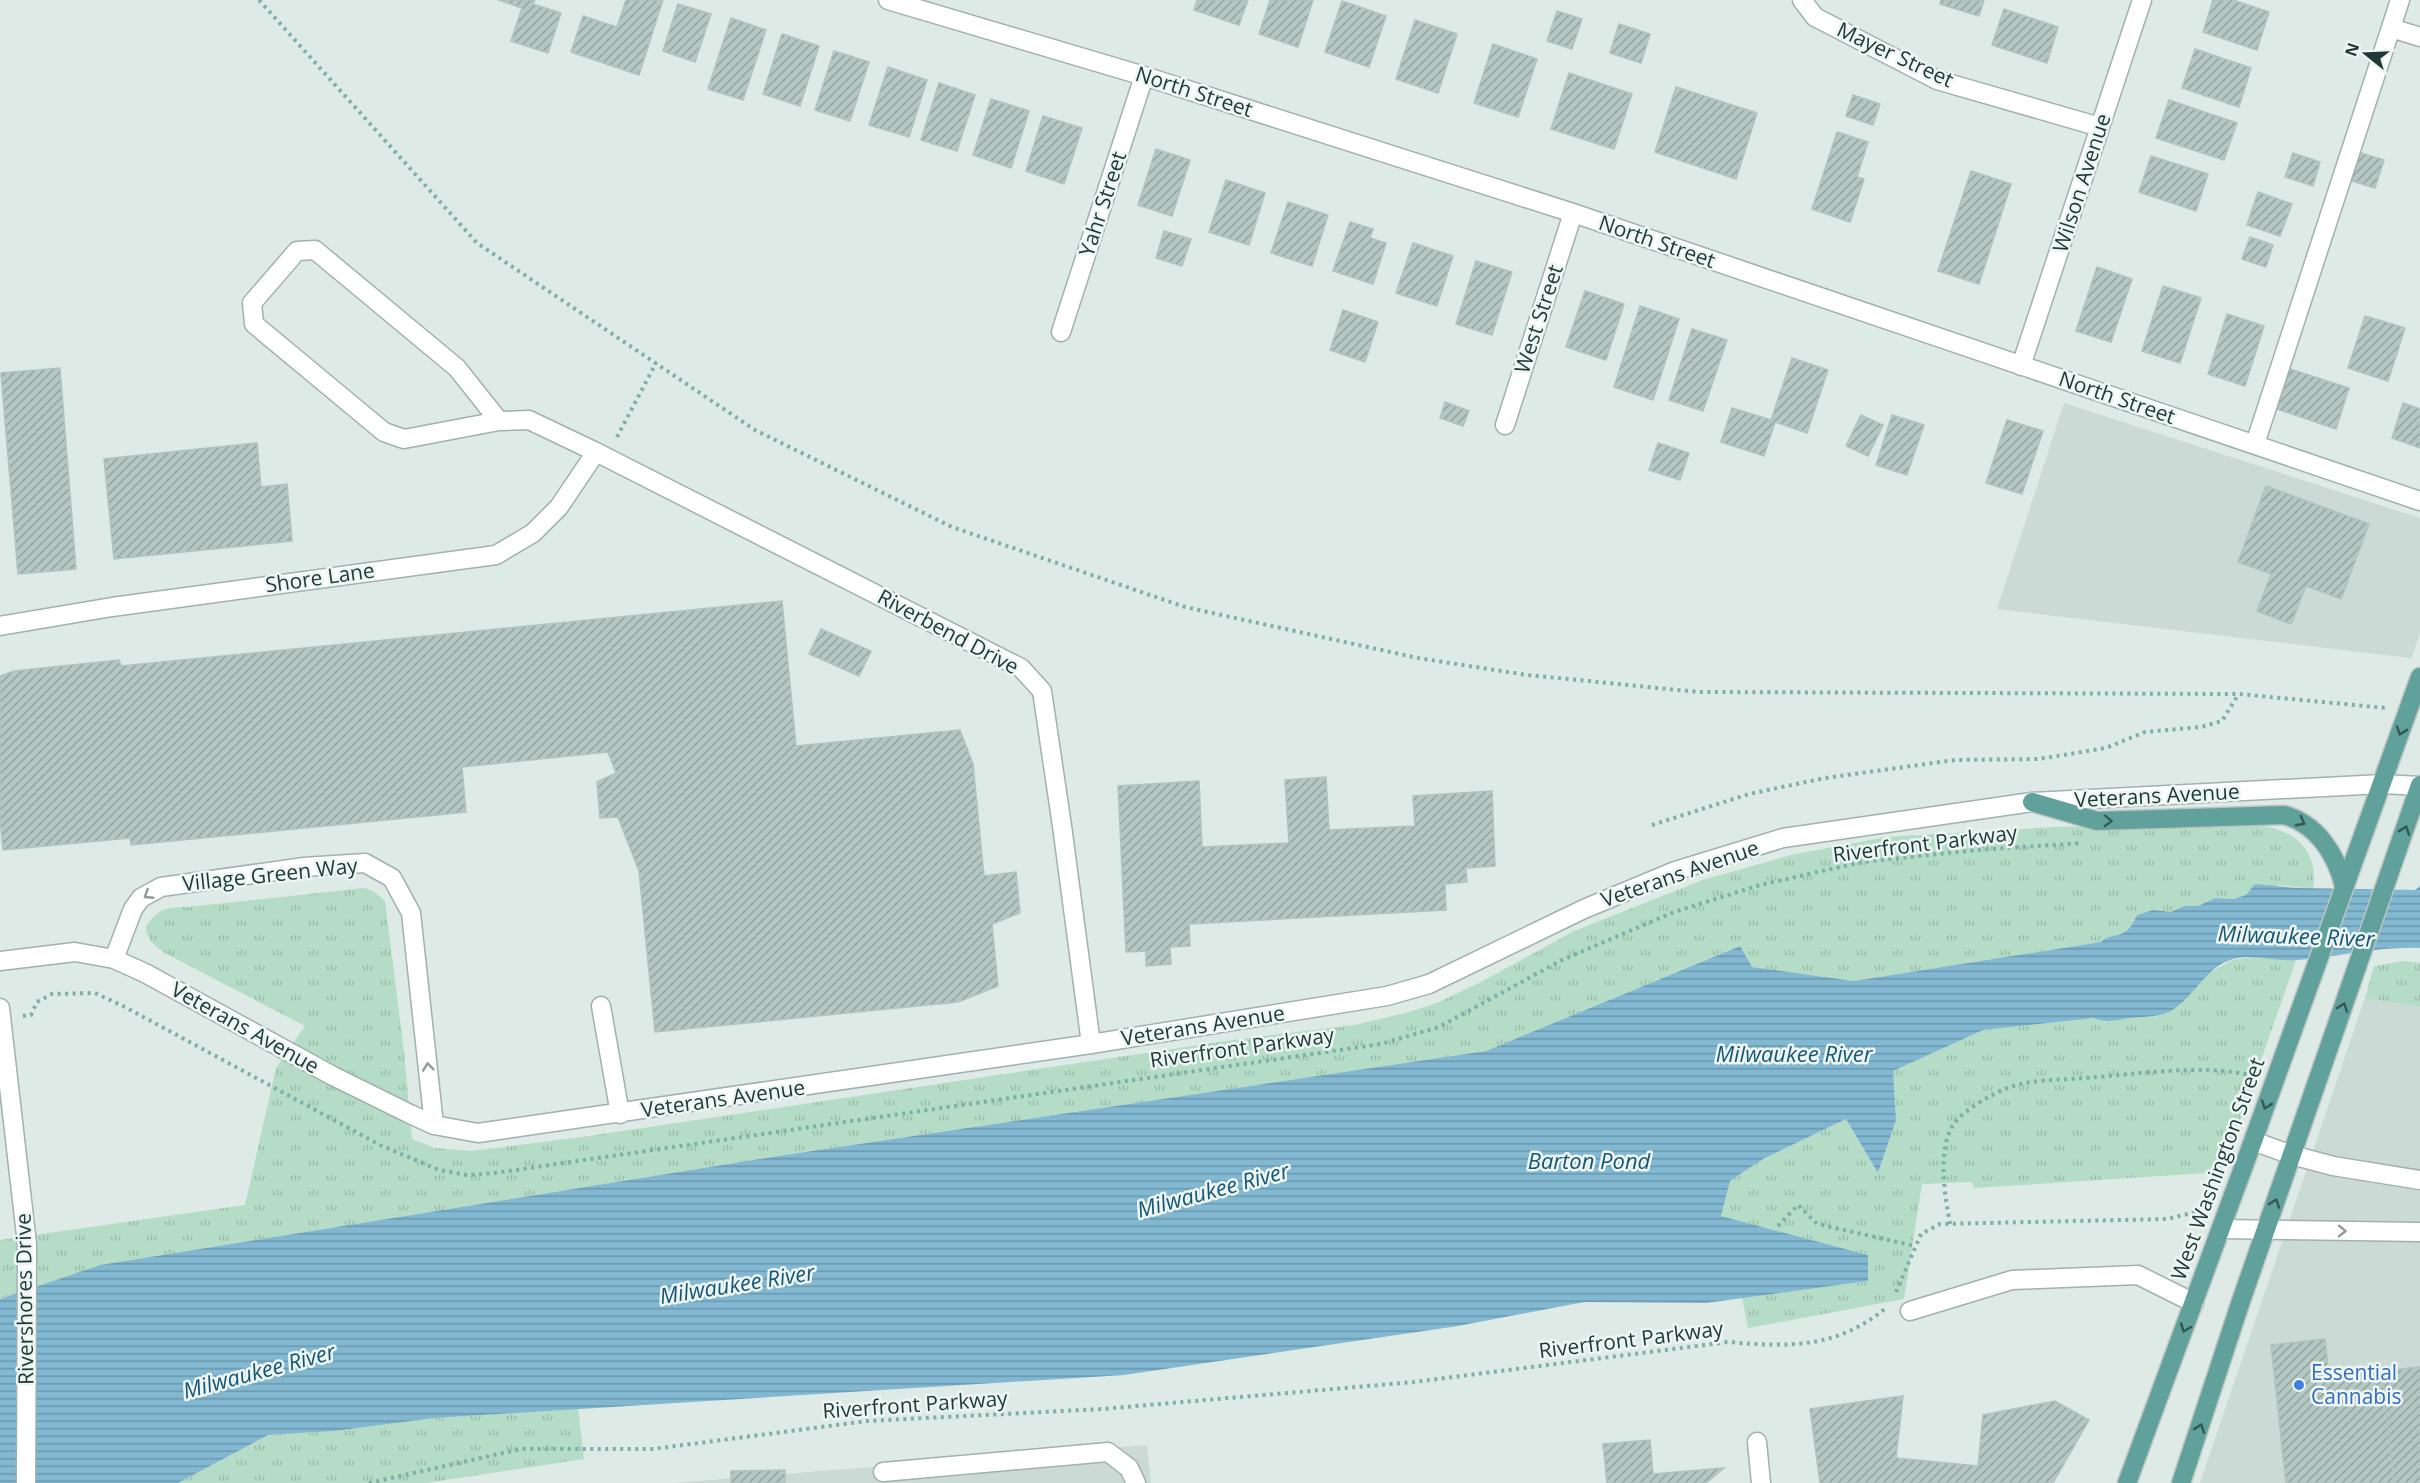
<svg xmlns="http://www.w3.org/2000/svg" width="2420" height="1483" viewBox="0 0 2420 1483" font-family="'Open Sans',sans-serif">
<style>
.built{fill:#cbdad5}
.park{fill:url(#park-tufts)}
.water{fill:url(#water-rules)}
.building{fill:url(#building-hatch);stroke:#b0c3be;stroke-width:1.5}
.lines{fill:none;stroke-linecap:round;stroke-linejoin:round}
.service-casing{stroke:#a0b1ae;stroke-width:21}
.minor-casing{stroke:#a0b1ae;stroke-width:21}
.tertiary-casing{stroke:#a0b1ae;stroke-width:21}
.primary-casing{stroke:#bcc4c3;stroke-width:21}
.path{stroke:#7cafa7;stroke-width:4;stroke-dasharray:3 4.5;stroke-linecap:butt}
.service{stroke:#fff;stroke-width:18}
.minor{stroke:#fff;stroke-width:18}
.tertiary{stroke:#fff;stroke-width:18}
.primary{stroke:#60a19b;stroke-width:18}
.oneway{stroke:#325855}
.oneway2{stroke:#8e9c9b}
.shop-dot{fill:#3f7fe0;stroke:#edf6f3;stroke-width:2}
.labels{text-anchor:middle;stroke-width:5;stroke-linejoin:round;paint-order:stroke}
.street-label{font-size:21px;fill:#1e3937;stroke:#edf6f3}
.shop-label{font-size:21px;fill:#366cbe;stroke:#edf6f3;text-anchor:start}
.water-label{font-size:22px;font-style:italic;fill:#175776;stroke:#edf6f3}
</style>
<defs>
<pattern id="park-tufts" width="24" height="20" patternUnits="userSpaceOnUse" patternTransform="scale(1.5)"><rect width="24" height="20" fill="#b5dcc6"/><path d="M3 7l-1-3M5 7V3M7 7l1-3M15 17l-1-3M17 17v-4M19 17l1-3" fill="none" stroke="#9bbeab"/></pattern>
<pattern id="water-rules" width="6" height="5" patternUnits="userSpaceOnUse" patternTransform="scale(1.5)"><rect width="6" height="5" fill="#82b8d2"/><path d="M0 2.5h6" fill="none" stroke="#6a97ab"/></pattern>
<pattern id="building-hatch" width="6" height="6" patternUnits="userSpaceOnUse" patternTransform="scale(1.5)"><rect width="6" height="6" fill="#b5c7c3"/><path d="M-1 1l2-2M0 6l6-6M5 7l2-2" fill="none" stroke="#93a39f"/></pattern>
</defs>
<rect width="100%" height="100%" fill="#ddeae6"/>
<path class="built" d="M2064,403L2420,518V634L2411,658L1997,609Z
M2365,998L2420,1007V1483H2200Z
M1147,1445L1151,1483H673Z"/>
<path class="park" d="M2250,824C2288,827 2320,845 2313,889L2279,885L2233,899L2215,898L2198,906H2184L2171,912L2153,910L2137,915C2124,944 2115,929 2101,942L1854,981L1752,967L1739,946L1486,1051L785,1155L100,1265L0,1299V1240L245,1205L276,1068L305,1026L163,952C153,944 146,939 146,926C159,908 167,907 188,907L364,888L373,891L385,901L404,1052L412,1139L435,1148L472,1151L582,1137L1240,1039L1355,1025L1409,1012L1437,1003L1483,981L1574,931L1703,880L1791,855L1887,837L2055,827Z
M2258,956L2278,960H2296L2222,1172L1974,1188L1972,1182L1922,1184L1904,1299L1748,1328L1742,1298L1868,1281V1255L1721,1216L1730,1181L1763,1159L1846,1119L1878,1173L1896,1120L1893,1071L1983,1030L2095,1018L2104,1022L2138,1017H2155L2190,995L2204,976L2232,960Z
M2403,961L2420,963V1007L2365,998L2374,966Z
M578,1409L584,1459L426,1483H178L268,1435L334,1431L435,1418Z"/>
<path class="water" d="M2255,884L2298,888L2415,890L2420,886V948C2379,946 2338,957 2297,960C2275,962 2255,953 2233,959C2206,967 2196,994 2174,1009C2160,1018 2146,1016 2130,1018C2117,1020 2107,1024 2094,1018L1983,1030L1893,1071L1896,1120L1878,1173L1846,1119L1763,1159L1730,1181L1721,1216L1868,1255V1281L1706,1303L1584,1302L1458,1326L1124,1375L435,1418L334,1431L268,1435L178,1483H0V1299L100,1265L785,1155L1486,1051L1740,946L1752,967L1854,981L2101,942C2115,929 2124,944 2137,915L2153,910L2171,912L2184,906H2198L2215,898L2233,899L2246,895Z"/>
<path class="building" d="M498,0H535L533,4L561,13L548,53L511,41L522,8Z
M626,0H663L639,75L571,52L583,16L617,27Z
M1197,0H1248L1239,25L1194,10Z
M1270,0H1313L1298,47L1259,34Z
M1941,0H1984L1979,16L1940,4Z
M2213,0H2233L2269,12L2257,50L2203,32Z
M1342,1L1386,16L1369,67L1325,52Z
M678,4L711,14L695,62L663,51Z
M2004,9L2058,27L2047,63L1992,45Z
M1557,11L1582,19L1572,49L1547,41Z
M731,18L766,30L743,100L708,89Z
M1415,20L1457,34L1438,93L1396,79Z
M1619,24L1650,34L1641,63L1610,53Z
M782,34L819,46L800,106L763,94Z
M1493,44L1537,59L1518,117L1474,103Z
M2195,49L2251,68L2239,107L2182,88Z
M834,51L869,62L850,121L815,110Z
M888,67L927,80L909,137L869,125Z
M1569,73L1632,94L1614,149L1551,129Z
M939,83L975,95L957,151L921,140Z
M1676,87L1757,113L1736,179L1655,152Z
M1853,95L1880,104L1873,125L1846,116Z
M991,99L1029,111L1011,168L973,155Z
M2169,100L2237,123L2224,160L2156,138Z
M1043,116L1082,128L1064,184L1026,171Z
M1837,132L1868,142L1857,177L1864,179L1850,222L1812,209Z
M1156,149L1190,160L1172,216L1138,205Z
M2358,152L2384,160L2375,188L2349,180Z
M2293,153L2320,162L2313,186L2285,177Z
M2151,156L2208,174L2196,211L2139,192Z
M1971,171L2011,184L1979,284L1938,271Z
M1226,180L1265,193L1249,245L1209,232Z
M2258,192L2292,204L2280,236L2247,225Z
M1288,202L1328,215L1312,266L1271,253Z
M1350,222L1373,229L1370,238L1386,243L1373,284L1333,271Z
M1164,231L1191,239L1182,266L1156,258Z
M2250,237L2273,245L2266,267L2242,259Z
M1413,243L1453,256L1437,306L1396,293Z
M1476,261L1512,272L1492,335L1456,324Z
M2097,267L2132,279L2111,342L2076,331Z
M2163,286L2201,298L2180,363L2142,351Z
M1585,291L1624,304L1606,360L1566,347Z
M1640,306L1679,319L1653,400L1614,387Z
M1343,310L1378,322L1365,362L1330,350Z
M2227,314L2264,326L2245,386L2208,374Z
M2365,316L2405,328L2388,381L2348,368Z
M1692,329L1727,340L1703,411L1669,400Z
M1792,358L1828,370L1807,433L1775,422L1764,456L1721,442L1732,408L1771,420Z
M60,368L76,569L18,574L1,373Z
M2290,369L2349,388L2336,429L2277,409Z
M1445,402L1469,411L1463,426L1440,418Z
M2403,403L2420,409V448L2392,438Z
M1861,415L1883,425L1868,456L1846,446Z
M1892,415L1924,425L1907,475L1876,465Z
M2007,420L2043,431L2022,494L1986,483Z
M257,443L261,487L287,484L292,541L114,559L104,459Z
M1658,443L1689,453L1680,480L1649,470Z
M2266,486L2369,524L2341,599L2306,586L2291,624L2257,611L2271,574L2238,562Z
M782,601L796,746L960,730L973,764L984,876L1016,872L1020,913L992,924L998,986L958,1002L655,1032L639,871L618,817L600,818L597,782L616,773L608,752L462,767L466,812L131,845L130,838L3,850L0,819V676L14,671L119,660L121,666Z
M821,629L871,651L859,676L809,654Z
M1326,777L1329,830L1415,826L1413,796L1492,791L1495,866L1466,868L1467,882L1445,884L1446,910L1189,924L1190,946L1170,947L1171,964L1146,966V951L1126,952L1118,786L1199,781L1202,847L1289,843L1285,780Z
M2325,1339L2329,1377L2382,1371L2394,1483H2286L2271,1345Z
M2420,1367V1483H2394L2382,1371Z
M1903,1396L1896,1458L1978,1466L1983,1415L2055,1401L2089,1420L2053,1483H1820L1810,1409Z
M1650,1440L1653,1474L1724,1468L1706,1483H1607L1603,1444Z
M785,1470V1483H731V1471Z"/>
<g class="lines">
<g class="service-casing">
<path id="service" d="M2391,28L2420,37
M499,421L457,368L315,250L297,251L252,303L254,324L384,432L404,439L499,421L529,420L596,452
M2255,444L2400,0
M601,1006L620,1114
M2253,1141L2292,1155
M2221,1229L2420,1232
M1910,1311L2012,1280L2138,1275L2194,1303
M883,1472L1108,1452L1129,1468L1136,1483"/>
</g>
<g class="minor-casing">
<path id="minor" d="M888,0L1144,76L1573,213L2420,501
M1802,0L1815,17L1937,80L2100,127
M1061,332L1144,76
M2021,366L2142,0
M1505,425L1573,213
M0,626L112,607L496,555L533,533L559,507L596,452L1021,668L1042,691L1062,826L1091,1044
M114,959L133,909L141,898L161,887L304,867L365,863L392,878L411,913L434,1125
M0,961L75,952L114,959L145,973L333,1076L410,1114L434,1125L478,1133L1091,1044L1387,996L1429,984L1584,909L1675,871L1783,838L2032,802L2382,784
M0,1008L27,1244L26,1483
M2292,1155L2333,1166L2420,1180
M1757,1442L1761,1483"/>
</g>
<g class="tertiary-casing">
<path id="tertiary" d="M2382,784L2420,786"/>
</g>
<g class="primary-casing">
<path id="primary" d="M2032,802L2097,821L2284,815C2317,824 2336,854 2344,886
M2127,1483L2253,1141L2420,677
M2181,1483L2241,1301L2420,785"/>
</g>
<path class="path" d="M259,0L477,243L755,430L952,527L1185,607L1418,658L1527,675L1699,692L2239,694L2386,708
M617,437L656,363
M1652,825L1749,794L1825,778L1955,760L2039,759L2106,748L2145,732L2201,727L2222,721L2238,695
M23,1016L31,1015L37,1002L52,994L95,993L125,1007L380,1145L439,1170L467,1175L495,1173L1381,1044L1439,1027L1562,960L1674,912L1760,885L1862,862L1977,850L2081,843
M1950,1224C1945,1196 1937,1151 1953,1125C1961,1112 1990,1095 2005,1089C2029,1079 2060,1080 2086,1078C2137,1074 2201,1064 2250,1075
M1778,1226L1798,1205L1817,1224L1915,1246
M1896,1292L1921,1234L1940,1224L2167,1219L2196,1212
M369,1483L521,1449H653L867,1421L1102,1409L1414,1382L1728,1342C1789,1347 1836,1349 1886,1308"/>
<use href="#service" class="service"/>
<use href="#minor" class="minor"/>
<use href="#tertiary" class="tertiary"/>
<use href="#primary" class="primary"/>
</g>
<defs><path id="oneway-chevron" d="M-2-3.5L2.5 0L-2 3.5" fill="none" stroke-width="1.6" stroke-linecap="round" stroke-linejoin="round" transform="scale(1.5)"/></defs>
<g class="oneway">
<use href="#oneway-chevron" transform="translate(2401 731) rotate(109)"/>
<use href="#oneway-chevron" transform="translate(2108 821) rotate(2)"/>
<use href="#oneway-chevron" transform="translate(2301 822) rotate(28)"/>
<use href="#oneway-chevron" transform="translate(2405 830) rotate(-71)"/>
<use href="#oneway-chevron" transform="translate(2343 1007) rotate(-71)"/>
<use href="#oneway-chevron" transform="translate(2266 1105) rotate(109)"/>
<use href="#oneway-chevron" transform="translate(2275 1203) rotate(-71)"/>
<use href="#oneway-chevron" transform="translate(2185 1328) rotate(110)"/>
<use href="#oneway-chevron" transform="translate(2200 1428) rotate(-71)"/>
</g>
<g class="oneway2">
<use href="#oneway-chevron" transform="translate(148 895) rotate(147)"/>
<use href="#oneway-chevron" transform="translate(428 1067) rotate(-96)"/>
<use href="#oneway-chevron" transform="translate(2342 1231) rotate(1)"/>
</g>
<circle class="shop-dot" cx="2299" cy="1385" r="6"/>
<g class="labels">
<g class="street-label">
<text transform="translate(1895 55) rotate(25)" y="7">Mayer Street</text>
<text transform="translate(1194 92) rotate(18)" y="7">North Street</text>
<text transform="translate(2082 183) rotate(-72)" y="7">Wilson Avenue</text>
<text transform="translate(1103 204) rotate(-72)" y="7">Yahr Street</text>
<text transform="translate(1657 242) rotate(19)" y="7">North Street</text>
<text transform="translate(1539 319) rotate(-72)" y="7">West Street</text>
<text transform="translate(2117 398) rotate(19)" y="7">North Street</text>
<text transform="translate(320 578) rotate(-8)" y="7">Shore Lane</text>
<text transform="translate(948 632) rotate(28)" y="7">Riverbend Drive</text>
<text transform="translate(2157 796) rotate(-3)" y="7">Veterans Avenue</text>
<text transform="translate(1925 844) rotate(-7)" y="7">Riverfront Parkway</text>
<text transform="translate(1680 874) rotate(-19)" y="7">Veterans Avenue</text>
<text transform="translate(270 875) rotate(-6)" y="7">Village Green Way</text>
<text transform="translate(1203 1026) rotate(-9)" y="7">Veterans Avenue</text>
<text transform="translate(245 1028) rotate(29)" y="7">Veterans Avenue</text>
<text transform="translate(1242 1048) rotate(-8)" y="7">Riverfront Parkway</text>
<text transform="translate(723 1099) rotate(-8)" y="7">Veterans Avenue</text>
<text transform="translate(2218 1169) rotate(-70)" y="7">West Washington Street</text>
<text transform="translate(25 1299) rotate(-91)" y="7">Rivershores Drive</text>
<text transform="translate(1631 1340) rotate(-7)" y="7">Riverfront Parkway</text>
<text transform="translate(915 1405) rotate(-4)" y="7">Riverfront Parkway</text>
</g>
<g class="shop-label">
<text x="2311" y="1380">Essential<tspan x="2311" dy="24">Cannabis</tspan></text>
</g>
<g class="water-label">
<text transform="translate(2296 936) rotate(2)" y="8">Milwaukee River</text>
<text x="1794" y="1062">Milwaukee River</text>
<text x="1589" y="1169">Barton Pond</text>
<text transform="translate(1213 1190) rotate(-15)" y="8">Milwaukee River</text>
<text transform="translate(737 1284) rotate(-9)" y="8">Milwaukee River</text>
<text transform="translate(259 1371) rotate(-15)" y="8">Milwaukee River</text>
</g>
</g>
<g transform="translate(2366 54) rotate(288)" stroke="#edf6f3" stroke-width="4.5" paint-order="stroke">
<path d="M0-4.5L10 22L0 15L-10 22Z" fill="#1e3937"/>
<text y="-9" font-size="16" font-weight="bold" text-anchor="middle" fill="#1e3937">N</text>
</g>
</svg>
